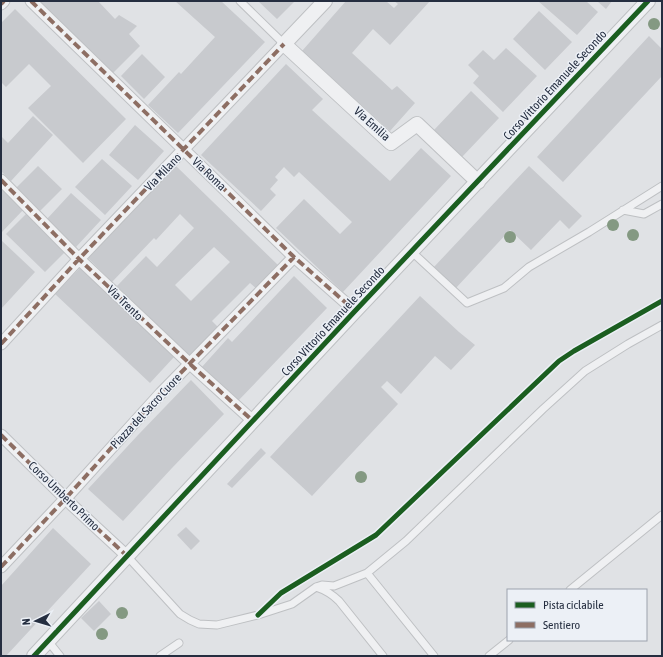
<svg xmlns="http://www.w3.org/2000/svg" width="663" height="657" viewBox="0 0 663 657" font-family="'Asap Condensed',sans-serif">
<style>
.building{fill:#c8cace;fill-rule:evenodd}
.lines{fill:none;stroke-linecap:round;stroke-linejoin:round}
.service-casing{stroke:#bec0c3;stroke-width:9}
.pedestrian-casing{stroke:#bec0c3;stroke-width:13}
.minor-casing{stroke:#bec0c3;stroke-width:16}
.service{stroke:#eff0f2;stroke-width:7}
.pedestrian{stroke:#eff0f2;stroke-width:11}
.minor{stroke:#eff0f2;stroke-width:14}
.quiet{stroke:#8d6e63;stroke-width:4;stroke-dasharray:8 4;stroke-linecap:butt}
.cycleway-casing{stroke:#ecf0f6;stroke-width:8}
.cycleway{stroke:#1b5e20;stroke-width:5}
.tree{fill:#849982}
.labels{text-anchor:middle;stroke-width:3;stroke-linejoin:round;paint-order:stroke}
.street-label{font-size:12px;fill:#252e40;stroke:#ecf0f6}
</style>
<rect width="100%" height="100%" fill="#e0e2e5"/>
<path class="building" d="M39,1H98L115,19L119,15L137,26L129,34L140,46L113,73Z
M175,1H221L265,42L178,133L148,105L179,72L181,74L215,37Z
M258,1H295L277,19Z
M346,1H386L394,8L398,4L394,1H430L390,45L373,29L352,53L392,90L397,86L415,103L390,131L302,51Z
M538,1H586L598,12L577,35Z
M597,1H612L606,9Z
M15,9L126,119L83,163L28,108L51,86L29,64L6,87L1,82V23Z
M539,11L572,42L545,70L513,39Z
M649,36L662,49V76L563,182L537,157Z
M506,48L537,76L503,112L473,83L479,76L468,65L483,50L494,60Z
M142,54L165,77L144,99L121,76Z
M286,64L323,99L312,110L390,181L421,148L451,176L343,292L276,228L304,199L340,234L352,222L299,172L294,177L284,167L275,177L278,180L270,189L276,195L261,211L201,155Z
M471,91L499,118L462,157L434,130Z
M33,116L53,135L11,181L1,171V136L8,143Z
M135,125L164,151L138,180L109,155Z
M102,159L132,186L105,215L75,187Z
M175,165L279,266L257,289L250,283L212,321L219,328L191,358L117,286L146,256L157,267L194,228L180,214L156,240L154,238L112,282L87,257ZM214,247L230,262L191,301L175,285Z
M38,166L62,189L39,212L15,189Z
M529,166L582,216L569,229L560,220L531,250L510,230L455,289L433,268Z
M1,186L24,209L2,232L1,230Z
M71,193L101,220L76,247L46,220Z
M27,213L66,251L45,272L6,234Z
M1,240L35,272L1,309Z
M80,268L174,357L150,383L55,294Z
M294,276L327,308L237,402L201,368L228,338L232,342Z
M420,296L459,332L475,345L451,370L435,356L401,394L387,381L381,387L398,404L312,496L270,457Z
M191,380L224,414L172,468L123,521L88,489L138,435Z
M261,448L266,453L232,488L227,484Z
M186,527L200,541L191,550L177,535Z
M53,528L91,564L6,656H3L1,654V586Z
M99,601L111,614L94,631L81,618Z"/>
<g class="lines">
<g class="service-casing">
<path id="service" d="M240,1L284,44
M623,210L644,214L662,204
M412,252L467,303L504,288L529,267L589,232L662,186
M127,556L180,614L190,620L199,624L217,625L258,615L292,604L316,587L322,585L334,586L367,573L406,541L543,409L585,371L628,344L662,325
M367,573L434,656
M316,587C325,590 332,594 339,601L383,656
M570,590L662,515
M48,641L60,656
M160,656L179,643
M489,656L509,640"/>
</g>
<g class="pedestrian-casing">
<path id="pedestrian" d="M31,1L294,257L355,311
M1,4L4,1
M1,180L79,259L190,364L253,421
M1,344L79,259L284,44
M1,435L73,506L127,556
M1,567L66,498L161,393L294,257"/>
</g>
<g class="minor-casing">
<path id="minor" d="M325,1L284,44L391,143L417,124L478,182
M34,656L355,311L648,1"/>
</g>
<use href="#service" class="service"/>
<use href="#pedestrian" class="pedestrian"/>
<use href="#minor" class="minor"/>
<path class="quiet" d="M31,1L294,257L355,311
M1,4L4,1
M1,180L79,259L190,364L253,421
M1,344L79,259L284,44
M1,435L73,506L127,556
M1,567L66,498L161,393L294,257"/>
<g class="cycleway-casing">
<path id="cycleway" d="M258,615L281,593L376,535L559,361L574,351L662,301
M34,656L355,311L648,1"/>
</g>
<use href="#cycleway" class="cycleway"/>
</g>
<g class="tree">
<circle cx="654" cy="24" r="6"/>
<circle cx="613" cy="225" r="6"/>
<circle cx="633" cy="235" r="6"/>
<circle cx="510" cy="237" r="6"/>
<circle cx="361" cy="477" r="6"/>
<circle cx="122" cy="613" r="6"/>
<circle cx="102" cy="634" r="6"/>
</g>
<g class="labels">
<g class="street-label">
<text transform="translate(555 85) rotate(-47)" y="4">Corso Vittorio Emanuele Secondo</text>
<text transform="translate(372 124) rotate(42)" y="4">Via Emilia</text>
<text transform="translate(163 172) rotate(-46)" y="4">Via Milano</text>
<text transform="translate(209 174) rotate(44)" y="4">Via Roma</text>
<text transform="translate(125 303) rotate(44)" y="4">Via Trento</text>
<text transform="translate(333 321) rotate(-47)" y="4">Corso Vittorio Emanuele Secondo</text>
<text transform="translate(146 411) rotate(-47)" y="4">Piazza del Sacro Cuore</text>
<text transform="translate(64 496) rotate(44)" y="4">Corso Umberto Primo</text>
</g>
</g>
<rect width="663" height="657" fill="none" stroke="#252e40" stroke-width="4"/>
<rect x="507" y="589" width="140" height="52" fill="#ecf0f6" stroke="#9ca2ad"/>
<rect x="515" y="602" width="20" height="6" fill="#1b5e20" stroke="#9ca2ad"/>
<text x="543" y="609" font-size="12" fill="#252e40">Pista ciclabile</text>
<rect x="515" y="622" width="20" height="6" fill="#8d6e63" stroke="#9ca2ad"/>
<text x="543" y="629" font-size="12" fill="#252e40">Sentiero</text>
<g transform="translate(36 621) rotate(265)" stroke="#ecf0f6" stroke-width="3" paint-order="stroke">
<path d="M0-3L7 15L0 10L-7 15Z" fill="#252e40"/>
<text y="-6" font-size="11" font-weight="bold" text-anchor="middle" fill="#252e40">N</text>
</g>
</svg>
